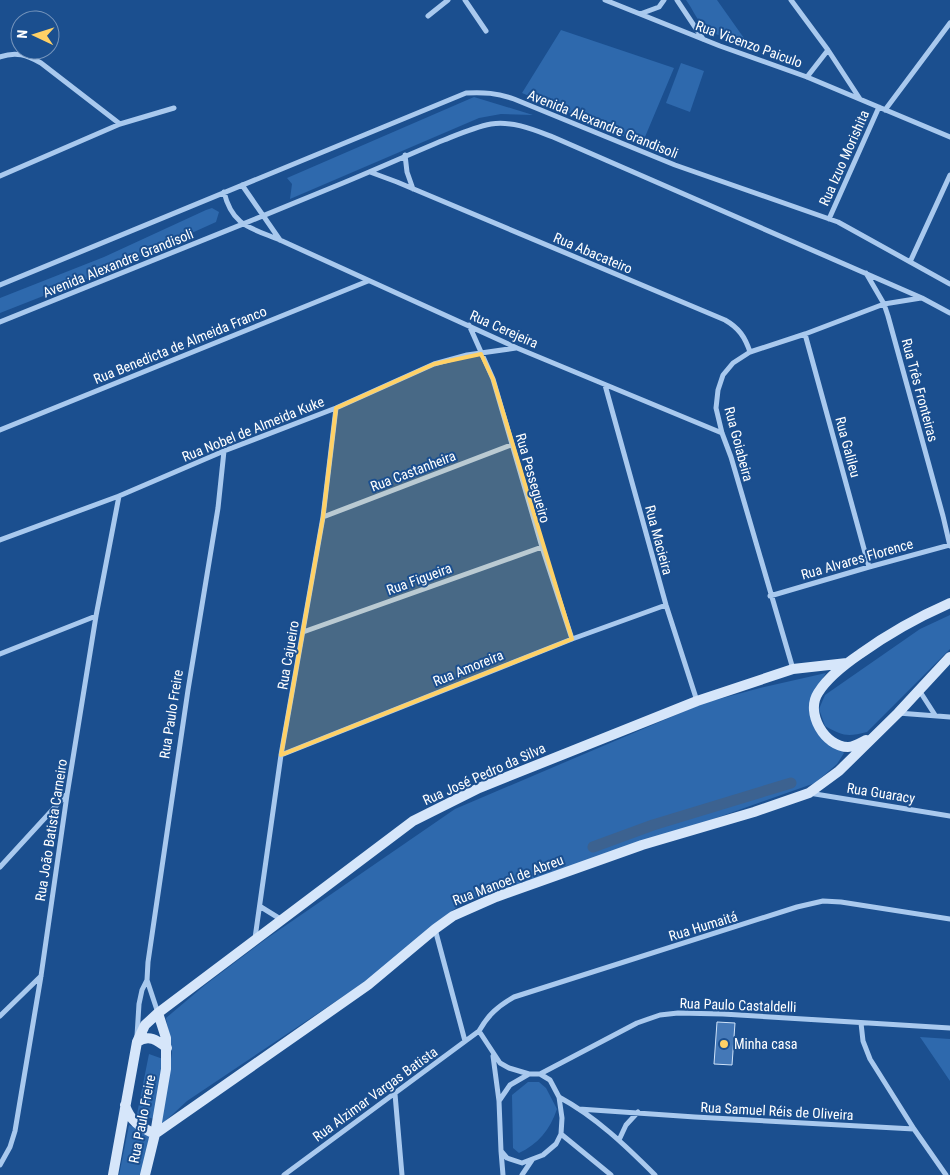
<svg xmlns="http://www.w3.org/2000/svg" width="950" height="1175" viewBox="0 0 950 1175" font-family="'Roboto Condensed',sans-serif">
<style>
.green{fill:#2e69ad}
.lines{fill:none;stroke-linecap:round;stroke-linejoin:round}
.canal{stroke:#3c6290;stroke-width:11}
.building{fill:#4478b7;stroke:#cfe3fa}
.minor{stroke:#a9c9ee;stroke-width:5}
.secondary{stroke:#d6e6fa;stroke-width:10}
.marked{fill:#ffd166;fill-opacity:0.2;stroke:#ffd166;stroke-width:4;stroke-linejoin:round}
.poi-dot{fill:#ffd166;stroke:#1b4f8f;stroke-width:2}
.labels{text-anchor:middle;stroke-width:4;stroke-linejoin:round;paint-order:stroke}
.street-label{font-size:14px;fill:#fff;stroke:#1b4f8f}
.poi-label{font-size:14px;fill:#fff;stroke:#1b4f8f;text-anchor:start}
</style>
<rect width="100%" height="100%" fill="#1b4f8f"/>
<path class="green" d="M686,0H717L746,41C735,41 713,35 704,27C697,20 692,8 686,0Z
M561,30L674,68L642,144L522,93Z
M681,63L704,71L690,112L666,103Z
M474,97L533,115L501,114L479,118L290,199L292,184L287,178Z
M212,208L219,212L216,222L112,269L0,313V298L104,257L206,210Z
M950,615V649L867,732C847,737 843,736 825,726L819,709L825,695L920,629Z
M826,673L813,694L822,737L844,753L837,764L815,783L671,834L479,897L460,905L449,913L378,973L187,1101L159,1127L172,1053L166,1018L205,985L266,939L455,809L704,703L760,688Z
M920,1037L950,1039V1081Z
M149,1054L163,1059L154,1119L137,1114Z
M528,1082H539L546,1088L557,1109C550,1130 538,1144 519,1153L513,1148L512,1095Z
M129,1125L150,1134L142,1175H119Z"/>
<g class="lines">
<path class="canal" d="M593,847L653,825L791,783"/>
</g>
<path class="building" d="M717,1022L735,1023L732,1065L714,1064Z"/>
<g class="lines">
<path class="minor" d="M465,0L486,31
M605,0L720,46L807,77L950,137
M677,0L703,39
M791,0L828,50L860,99
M640,14L659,7L664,0
M428,16L448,0
M0,57C16,51 27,55 41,63L120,124
M807,77L828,50
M885,110L950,23
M405,155L407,172L413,189
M370,172L397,182L725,320C739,328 745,337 750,352
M0,176L120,124L174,108
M242,185L280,240
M224,192C232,226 251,228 280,240L517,348L722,433
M829,219L879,107
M910,262L950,175
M866,273L884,304L888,316L943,516L950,546
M0,285L466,93C484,92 497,93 514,99L675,165L838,222L950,284
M0,322C115,276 229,230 343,183C377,169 410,154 444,140C459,134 475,127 491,124C513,121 532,129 553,137L922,298L950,313
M469,325L493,379L542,547L572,639
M805,334L869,567
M605,385L666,605L697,701
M0,430L368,281
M323,517L511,445
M0,540L119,496L224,451L336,408L434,364L467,355L516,348
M770,596L869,567L950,545
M303,632L542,547
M0,654L96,616
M793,669L731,457L722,433L716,408L718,390L723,375L733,363L750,352L805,334L884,304L921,298
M919,690L935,715
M898,713L950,717
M281,755L572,639L666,605
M809,793L950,816
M0,867L66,795
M261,907L282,920
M435,929L465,1041
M255,938L281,755L323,517L336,408
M147,980L158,1013
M0,1016L41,976
M861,1023L863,1041L870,1059L914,1129L946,1175
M479,1031L500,1063L509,1068L529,1074
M137,1036L139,1004L142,990L147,980L148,962L188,690L218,508L224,451
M493,1056L499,1101
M529,1074H540L550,1080L559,1097L562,1118L561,1134L556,1144L543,1155L522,1163L507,1158L501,1151L499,1101L510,1085Z
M540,1074L637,1023L660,1015L678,1013L723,1014L950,1028
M395,1094L402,1175
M559,1097C596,1117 626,1146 655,1175
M579,1109L695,1117L914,1129
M561,1134L611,1175
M619,1140L626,1125L638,1112
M501,1151L503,1175
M0,1165L10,1147L15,1131L41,976L67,795L96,616L119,496
M284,1175L479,1031C488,1015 498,1006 514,997L797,907L823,901L841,902L950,919
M522,1175L532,1160"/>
<path class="secondary" d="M866,740C860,743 855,747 848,747C825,747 805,713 818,693C828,677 844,665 860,654C889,633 918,617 950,603
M137,1042C149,1034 157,1040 167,1048
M125,1105C130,1121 140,1127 155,1134L368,985L435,929L453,916L496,897L642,845L754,812L809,793L839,771L898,713L950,657
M113,1175L137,1042L145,1025L158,1013L413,821L479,788L697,701L793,669L847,663
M145,1175L155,1134L166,1069V1038L158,1013"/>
</g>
<path class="marked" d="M481,354L493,379L572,639L281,755L323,517L336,408L434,364Z"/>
<circle class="poi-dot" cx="724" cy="1044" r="5"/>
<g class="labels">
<g class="street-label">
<text transform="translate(749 44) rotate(20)" y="5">Rua Vicenzo Paiculo</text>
<text transform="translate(603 124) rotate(22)" y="5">Avenida Alexandre Grandisoli</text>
<text transform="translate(844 158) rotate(-66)" y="5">Rua Izuo Morishita</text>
<text transform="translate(593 253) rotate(23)" y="5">Rua Abacateiro</text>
<text transform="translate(118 263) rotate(-22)" y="5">Avenida Alexandre Grandisoli</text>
<text transform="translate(504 329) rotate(24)" y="5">Rua Cerejeira</text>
<text transform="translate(180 345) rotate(-22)" y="5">Rua Benedicta de Almeida Franco</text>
<text transform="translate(920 390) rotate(75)" y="5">Rua Três Fronteiras</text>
<text transform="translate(253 429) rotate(-22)" y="5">Rua Nobel de Almeida Kuke</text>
<text transform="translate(739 444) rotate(75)" y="5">Rua Goiabeira</text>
<text transform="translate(848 447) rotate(75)" y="5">Rua Galileu</text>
<text transform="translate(413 471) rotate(-21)" y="5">Rua Castanheira</text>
<text transform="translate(533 478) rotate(74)" y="5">Rua Pessegueiro</text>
<text transform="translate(659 540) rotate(75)" y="5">Rua Macieira</text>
<text transform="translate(857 559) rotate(-16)" y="5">Rua Alvares Florence</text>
<text transform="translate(419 579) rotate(-20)" y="5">Rua Figueira</text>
<text transform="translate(288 655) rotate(-80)" y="5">Rua Cajueiro</text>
<text transform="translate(468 668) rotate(-22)" y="5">Rua Amoreira</text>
<text transform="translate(171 714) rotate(-81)" y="5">Rua Paulo Freire</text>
<text transform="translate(484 774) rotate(-24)" y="5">Rua José Pedro da Silva</text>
<text transform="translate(881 793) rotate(9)" y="5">Rua Guaracy</text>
<text transform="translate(51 830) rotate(-81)" y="5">Rua João Batista Carneiro</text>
<text transform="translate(508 880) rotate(-21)" y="5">Rua Manoel de Abreu</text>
<text transform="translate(703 926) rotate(-17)" y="5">Rua Humaitá</text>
<text transform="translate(738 1005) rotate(2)" y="5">Rua Paulo Castaldelli</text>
<text transform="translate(375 1094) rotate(-36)" y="5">Rua Alzimar Vargas Batista</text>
<text transform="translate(777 1111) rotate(3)" y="5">Rua Samuel Réis de Oliveira</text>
<text transform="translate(142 1119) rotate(-79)" y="5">Rua Paulo Freire</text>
</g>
<g class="poi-label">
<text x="734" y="1049">Minha casa</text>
</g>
</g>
<g transform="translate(35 35) rotate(274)"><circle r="24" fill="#1b4f8f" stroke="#7695bc"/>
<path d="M0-4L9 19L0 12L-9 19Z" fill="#ffd166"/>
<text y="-8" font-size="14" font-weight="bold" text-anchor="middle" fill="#ffffff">N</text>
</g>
</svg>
